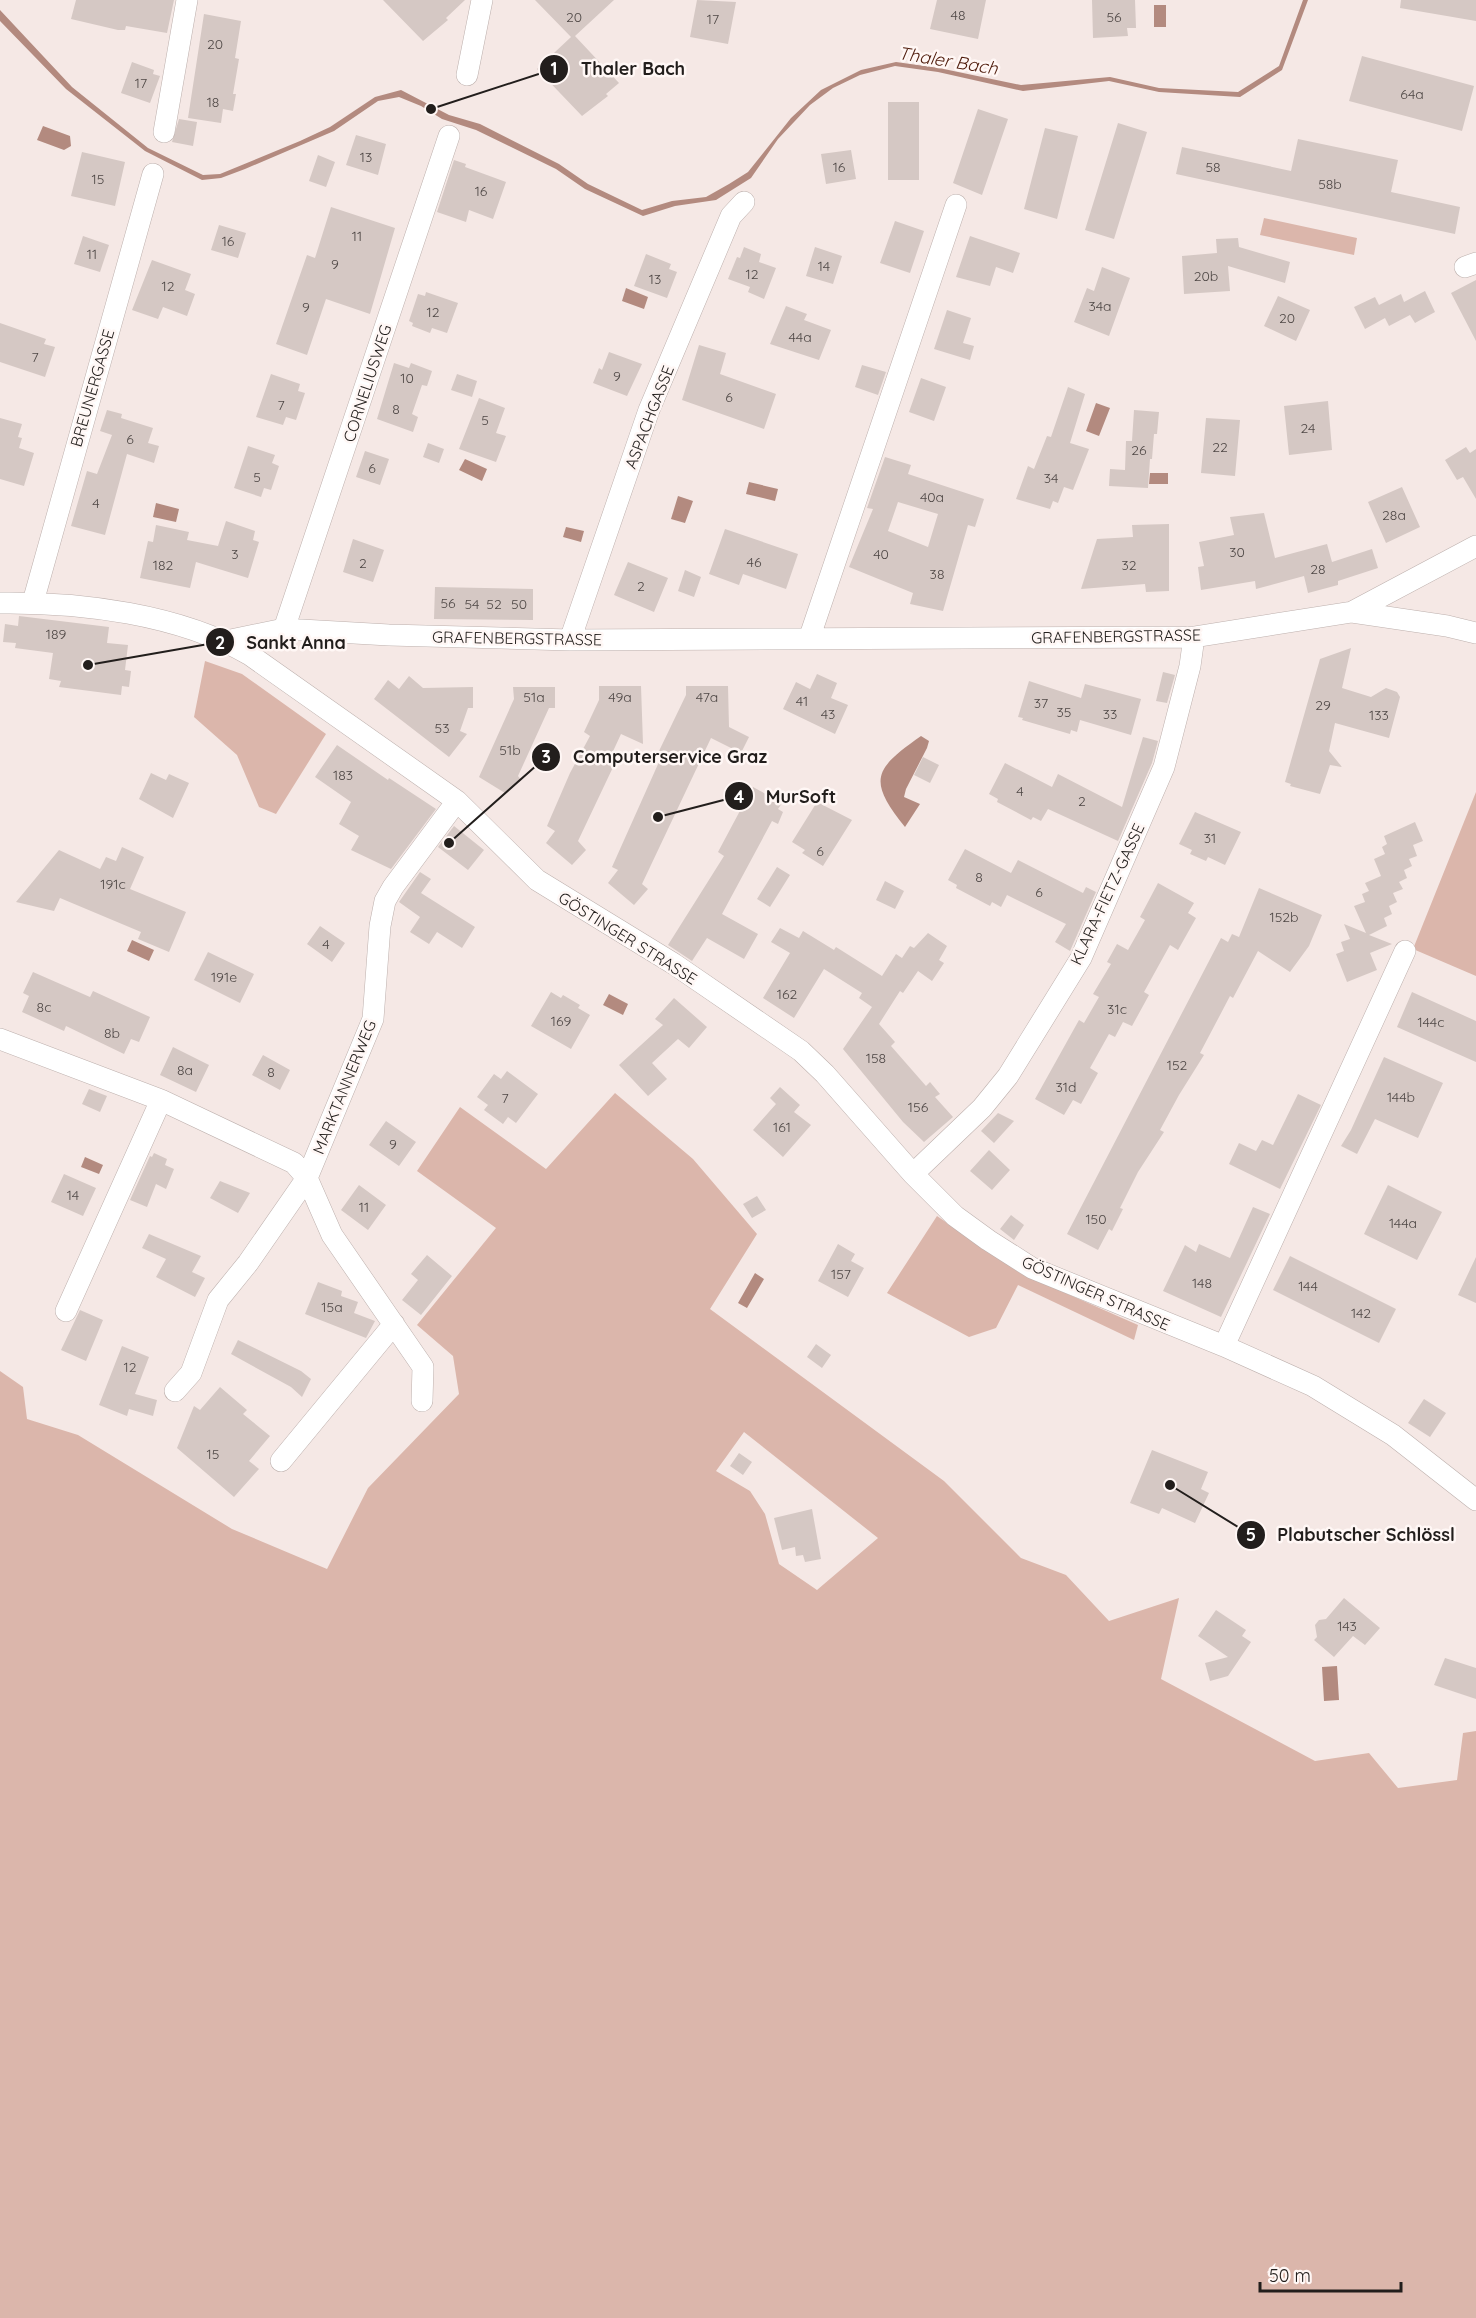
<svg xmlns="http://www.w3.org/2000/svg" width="1476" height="2318" viewBox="0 0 1476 2318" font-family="Quicksand,sans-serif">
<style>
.green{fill:#dbb6ab;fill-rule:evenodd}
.water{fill:#b38a7f}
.building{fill:#d5c8c4;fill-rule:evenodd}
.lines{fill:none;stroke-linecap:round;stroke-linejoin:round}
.minor-casing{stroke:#bdb0ad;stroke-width:22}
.minor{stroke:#fff;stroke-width:21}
.labels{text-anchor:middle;stroke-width:5;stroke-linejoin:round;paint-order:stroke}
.number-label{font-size:14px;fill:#4f4846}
.street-label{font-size:16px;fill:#221e1c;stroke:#fff7f5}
.water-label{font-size:18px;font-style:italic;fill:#4e1a0a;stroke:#fff7f5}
.leader{fill:none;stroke:#221e1c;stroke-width:2}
.callout-dot{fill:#221e1c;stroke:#fff7f5;stroke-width:2}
.mark-label{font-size:18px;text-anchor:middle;font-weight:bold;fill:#fff}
.callout-label{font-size:18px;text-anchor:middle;font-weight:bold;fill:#221e1c;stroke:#fff7f5;stroke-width:5;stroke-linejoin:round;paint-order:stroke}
</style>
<rect width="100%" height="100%" fill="#f5e8e5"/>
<path class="green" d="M1264,218L1357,238L1354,255L1260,235Z
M205,661L242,674L326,734L276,814L259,807L237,755L194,717Z
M1476,792V976L1413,949Z
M615,1093L693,1159L757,1234L710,1309L944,1481L1021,1558L1066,1575L1109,1621L1179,1598L1161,1679L1315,1761L1369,1753L1398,1788L1457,1780L1463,1733L1476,1731V2318H0V1371L23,1387L27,1419L78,1435L232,1529L327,1569L368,1488L459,1394L453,1356L417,1325L496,1228L417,1171L460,1107L546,1169ZM744,1432L878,1538L817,1590L779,1564L765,1514L750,1491L716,1471Z
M937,1216L1020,1273L1138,1325L1134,1340L1018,1285L996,1328L969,1337L887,1293Z"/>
<path class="water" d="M1303,0H1308L1282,70L1240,97L1159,92L1109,81L1023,91L938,72L895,66L860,75L833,88L810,105L778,139L751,178L716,200L675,206L643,216L585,189L556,169L476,130L442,119L421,106L399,97L378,101L334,131L245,169L221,178L202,180L145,151L66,89L0,21V10L72,87L148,148L203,175L220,174L300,141L330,127L375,97L401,90L449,115L480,124L559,164L588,184L642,210L672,201L706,197L729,184L748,172L791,118L821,90L861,70L896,62L939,68L1021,85L1110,77L1159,88L1238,92L1279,66Z
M1154,5H1166V27H1154Z
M43,126L70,136L71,146L64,150L37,140Z
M626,288L648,297L644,309L622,301Z
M1096,403L1110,408L1099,436L1086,431Z
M465,459L487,469L482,481L459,470Z
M1150,473H1168V484H1149Z
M749,482L778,489L775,501L746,494Z
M678,496L693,501L685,523L671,519Z
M156,503L179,509L176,522L153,517Z
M566,527L584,531L581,542L563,537Z
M921,736L929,741L927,748L906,789L904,797L920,804L905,827C867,780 874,769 921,736Z
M132,940L154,950L149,961L127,951Z
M609,994L628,1004L623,1015L603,1005Z
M85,1157L103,1165L99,1174L81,1167Z
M755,1273L764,1279L747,1308L738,1303Z
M1337,1666L1339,1700L1324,1701L1322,1667Z"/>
<path class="building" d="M76,0H174L167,33L126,26L125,30H118L71,19Z
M383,0H465L446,18L448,20L423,41Z
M535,0H614L575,36L619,83L606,94L608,96L582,116L537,69L571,37Z
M697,0L736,2L728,44L690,37Z
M937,0H986L978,39L930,29Z
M1092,0H1135L1136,28H1127L1128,36L1093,38Z
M1401,0H1476V21L1400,8Z
M204,14L241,21L235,58L239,59L233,94H236L233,111L223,109L221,123L188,118Z
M1362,56L1474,86L1462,131L1349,101Z
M132,62L154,70L153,74L160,76L150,103L121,93Z
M888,102H919V180H888Z
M978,109L1008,119L982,195L953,183Z
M179,119L197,122L193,146L172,142Z
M1118,123L1147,132L1114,239L1085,230Z
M1045,128L1078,136L1057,219L1024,209Z
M356,135L386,144L378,175L346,165Z
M1298,139L1398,160L1391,192L1460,207L1455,234L1176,174L1182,147L1291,171Z
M851,150L856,179L826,184L821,154Z
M82,152L125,162L115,206L71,196Z
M318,155L335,162L326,187L309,181Z
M454,160L466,164L465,167L506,182L493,219L469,210L466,222L437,212Z
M331,207L395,228L370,314L326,299L307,355L276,344L307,255L315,258Z
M895,221L924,231L910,273L880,263Z
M219,225L246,233L238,258L211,250Z
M83,236L109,245L100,272L74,264Z
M970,236L1020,253L1013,273L996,267L990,286L956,277Z
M1238,238L1239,247L1290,262L1285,283L1228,266L1230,291L1184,294L1182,256L1217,253L1216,239Z
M744,247L761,254L759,262L776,268L764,299L748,292L750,287L728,279L737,257L740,258Z
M815,247L842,256L833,284L806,276Z
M646,254L671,264L669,269L677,272L667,298L634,286Z
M152,260L191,274L185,290L195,294L187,316L163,307L158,319L132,310Z
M1102,267L1130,278L1109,336L1074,322L1087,288L1094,291Z
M1476,280V341L1451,293Z
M1425,291L1435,312L1415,323L1410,315L1389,326L1385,318L1365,329L1354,307L1375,297L1379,305L1401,294L1404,302Z
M426,292L458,303L447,333L432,328L430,333L412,326L413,323L409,321L418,294L425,296Z
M1278,296L1310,310L1296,341L1264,326Z
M786,306L807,314L804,320L831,330L819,360L770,344Z
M947,310L971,318L963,343L974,346L970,360L934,349Z
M0,323L46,339L44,344L55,347L45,377L0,362Z
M699,345L726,353L720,374L776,394L764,429L682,400Z
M609,352L642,364L627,396L593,383L599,368L602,370Z
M394,363L409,368L411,363L432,371L427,386L422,385L412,414L418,417L413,432L377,419Z
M862,365L886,372L878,395L855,387Z
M271,374L300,384L298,391L305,393L296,420L286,417L283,425L256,417Z
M457,374L477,381L472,397L451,390Z
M921,378L946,387L934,421L909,412Z
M1068,387L1085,394L1070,443L1089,449L1073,490L1064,487L1058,503L1053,501L1050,509L1016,499L1028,466L1034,469L1047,436L1051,437Z
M479,398L505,408L496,433L506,436L496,462L459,449Z
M1328,401L1332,450L1289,455L1284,406Z
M107,410L122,414L121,418L153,428L148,443L159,446L154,463L127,454L105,535L71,526L87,471L97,474L112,435L100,431Z
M1134,410L1159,412L1157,434H1154L1152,459H1150L1148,488L1109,486L1110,469L1125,470L1126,441H1132Z
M0,418L22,424L18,437L22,438L19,448L34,453L24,486L0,479Z
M1206,418L1240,420L1235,476L1201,473Z
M428,443L444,449L439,463L423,457Z
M248,446L275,455L272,463L279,466L271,490L264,488L261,497L234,488Z
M1466,447L1470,453L1476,449V499L1463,477L1457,480L1445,460Z
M365,451L389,459L380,485L356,477Z
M885,457L911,465L908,474L984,499L975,527L968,525L943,611L910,604L913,593L849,567L873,509L867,508ZM898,502L938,514L928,547L888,531Z
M1402,487L1420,527L1386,543L1368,502Z
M1264,513L1275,558L1327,544L1332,562L1372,549L1378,568L1338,581V585L1308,593L1304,576L1256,589L1255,581L1201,590L1198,567L1204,566L1199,542L1234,535L1230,517Z
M226,521L255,531L253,540L259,542L248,578L196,562L190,588L140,578L148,541L153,542L156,525L189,532L187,540L218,546Z
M1169,524V591L1146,592L1145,584L1081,589L1097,539L1133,537L1132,525Z
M725,529L798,554L786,589L743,574L739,585L709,574Z
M353,539L384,550L373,582L343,572Z
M628,562L668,578L654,612L614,595Z
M685,570L701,577L694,597L678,591Z
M435,587L533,589V620L434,619Z
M19,616L109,627L107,643L128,645L125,670L131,671L129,687L122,686L121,695L59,687L61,681L49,679L53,653L15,648L16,643L3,642L5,624L18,626Z
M1351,648L1342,688L1371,697L1386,688L1397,692L1400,697L1389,738L1335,723L1329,751L1342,767L1330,765L1320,794L1290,786L1291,784L1285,782L1320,659Z
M1163,672L1175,675L1167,703L1156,701Z
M817,674L837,683L831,698L848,705L835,734L783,709L796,682L810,689Z
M409,676L423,688L473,687V708H468L460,731L467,734L449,757L374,699L388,680L399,689Z
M1029,681L1081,698L1085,684L1141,699L1131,735L1080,720L1077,732L1071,730L1070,734L1022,720L1023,718L1018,717Z
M599,686H641L643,744L621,734L609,760L615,763L578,841L586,850L572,865L546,843L555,831L547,826L570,773L590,736L584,732L599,700Z
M686,686H728L729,727L749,737L741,753L711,738L642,884L648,889L634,905L608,883L618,870L612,867L663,753L659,751L686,695Z
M513,687H555V708H549L518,776L521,780L505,793L479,777L514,699Z
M1143,737L1158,741L1152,763L1118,841L1048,809L1041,821L1033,817L1031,820L997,802L998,799L989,794L1005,763L1052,787L1058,774L1122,807Z
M337,745L388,780L389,778L436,809L391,869L351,850L359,836L339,824L351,802L315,777Z
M923,757L939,765L930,783L914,775Z
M151,773L166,780L169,774L189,783L173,818L139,799Z
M735,787L749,794L753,787L782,803L778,809L783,812L778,824L772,821L722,914L758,934L744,959L707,938L692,961L668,945L724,856L718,852L742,807L729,800Z
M817,802L852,820L823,866L802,853L805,850L792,842Z
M1195,812L1241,832L1225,865L1208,857L1206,861L1190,854L1192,850L1179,844Z
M1415,822L1423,841L1413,845L1417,856L1409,859L1412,866L1404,870L1407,878L1399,882L1403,889L1393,893L1397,902L1389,906L1392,914L1384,918L1387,926L1369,935L1392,944L1370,953L1377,970L1347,982L1336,954L1344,951L1341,942L1350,939L1344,924L1366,933L1354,906L1365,902L1362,894L1369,891L1365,883L1381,876L1374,859L1385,854L1382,847L1387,844L1384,836Z
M454,826L484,850L468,870L438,847Z
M122,847L144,857L130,889L186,912L169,952L138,939L141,932L60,898L54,911L16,902L59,850L100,869L106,857L116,861Z
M965,849L1011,873L1018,860L1083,893L1086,887L1096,892L1070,951L1055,942L1066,924L1007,895L1001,907L992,902L990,906L956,888L957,885L948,880Z
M777,867L790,875L770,907L757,899Z
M420,872L431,879L421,893L475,927L462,948L437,932L429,944L410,932L420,917L399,902Z
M885,881L904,891L895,909L876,900Z
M1158,883L1194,903L1188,913L1196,918L1178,950L1170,945L1144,992L1149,995L1132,1026L1123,1022L1115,1037L1109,1034L1090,1068L1098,1073L1081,1104L1073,1100L1064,1115L1035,1099L1079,1020L1084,1023L1099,997L1093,994L1111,964L1107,962L1117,944L1128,950L1145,920L1140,917Z
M1259,888L1322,915L1309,946L1290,972L1258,951L1233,998L1230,996L1219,1017L1200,1053L1204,1055L1179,1095L1160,1130L1164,1132L1138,1172L1120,1208L1123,1209L1112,1231L1109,1229L1098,1250L1067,1234L1221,938L1228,942L1232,934L1239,937Z
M320,926L345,943L332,962L307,944Z
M780,928L799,938L803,931L834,950L836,947L882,976L896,954L902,958L910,946L914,948L928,933L947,946L939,960L944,963L932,981L918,971L903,993L900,991L879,1024L895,1042L891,1046L926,1086L930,1082L940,1094L935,1097L953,1117L924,1142L903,1122L843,1049L872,1007L859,998L862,993L824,969L794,1018L763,998L790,953L771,942Z
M208,952L254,974L240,1003L194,980Z
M33,972L90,997L93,991L150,1017L139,1042L131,1039L124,1054L66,1026L64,1031L22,1012L29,996L23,993Z
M551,992L561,998L563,995L580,1005L578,1008L590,1015L571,1049L531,1026Z
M1412,992L1476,1021V1062L1397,1027Z
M674,998L707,1027L689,1048L678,1039L652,1063L667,1079L648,1096L619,1065L663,1025L655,1019Z
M173,1047L209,1065L196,1092L160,1075Z
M263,1055L290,1070L280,1090L252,1075Z
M1384,1057L1443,1083L1418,1138L1375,1119L1357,1154L1341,1146L1351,1130Z
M507,1071L538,1094L516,1123L508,1117L503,1124L484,1110L488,1105L477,1097L494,1074L501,1079Z
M780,1087L800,1105L794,1112L811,1125L783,1157L753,1130L776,1104L770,1098Z
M89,1089L107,1096L100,1112L82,1104Z
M1298,1094L1321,1105L1280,1189L1229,1164L1239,1143L1256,1151L1262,1140L1273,1145Z
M998,1113L1014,1121L994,1143L981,1131Z
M386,1121L416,1142L399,1166L369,1145Z
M989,1150L1010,1170L992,1190L970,1171Z
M154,1153L167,1159L165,1165L174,1169L166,1189L156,1184L147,1207L130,1200L150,1156L152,1157Z
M64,1174L96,1188L83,1216L51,1202Z
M220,1181L250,1193L238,1213L210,1198Z
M359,1185L386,1205L368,1230L341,1210Z
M1388,1185L1442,1212L1417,1260L1364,1234Z
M757,1196L766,1210L752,1218L743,1204Z
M1253,1207L1270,1214L1221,1317L1163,1291L1185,1245L1196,1252L1199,1244L1230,1258Z
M1011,1215L1024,1225L1014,1240L1000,1229Z
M149,1234L201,1256L192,1272L205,1278L195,1297L156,1277L166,1259L142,1248Z
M838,1244L855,1254L851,1261L864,1268L848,1297L818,1281Z
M427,1255L452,1276L421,1315L402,1300L418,1280L411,1274Z
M1290,1256L1396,1309L1379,1343L1273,1290Z
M1476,1257V1303L1458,1295Z
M318,1282L342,1291L341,1296L358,1302L354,1313L375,1321L366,1338L305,1314Z
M80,1310L103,1320L86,1361L61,1350Z
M238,1340L301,1371L311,1379L302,1397L291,1387L231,1354Z
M816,1344L831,1355L822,1368L807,1357Z
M122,1346L149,1357L135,1394L157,1400L153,1416L129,1409L127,1416L99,1405Z
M220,1387L247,1410L243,1414L270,1436L249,1461L259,1469L234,1497L177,1448L194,1406L200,1410Z
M1424,1399L1446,1413L1430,1437L1408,1423Z
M1152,1450L1208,1472L1201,1489L1209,1493L1195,1523L1162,1508L1159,1514L1130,1503Z
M739,1453L752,1462L743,1475L730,1466Z
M812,1509L821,1559L805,1562L803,1555L796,1556L795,1547L782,1550L774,1518Z
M1344,1598L1380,1628L1365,1645L1353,1636L1334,1657L1314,1640L1317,1637L1315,1625L1319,1620L1326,1619Z
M1216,1610L1246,1630L1242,1636L1251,1642L1228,1676L1210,1681L1205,1663L1228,1657L1198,1636Z
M1445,1658L1476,1668V1699L1434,1685Z"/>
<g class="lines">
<g class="minor-casing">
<path id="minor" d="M467,75L482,0
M164,132L187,0
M1465,267L1476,263
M33,602L153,174
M0,603C81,602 179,614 250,655L457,801L537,880L674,964L801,1051L825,1074L913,1174L955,1216L988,1240L1032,1268L1224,1346L1313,1386L1393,1435L1476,1500
M1352,612L1447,626L1476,633
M284,629L449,136
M809,639L956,205
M570,640L649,410L731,216L744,202
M226,641L284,629L389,635L570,640L1194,637L1352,612L1476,546
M0,1039L161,1100L294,1163L307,1178L332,1235L423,1367L422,1401
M913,1174L982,1108L1008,1076L1081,958L1164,767L1190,666L1194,637
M66,1311L161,1100
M1224,1346L1405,951
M175,1391L191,1373L218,1300L248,1263L307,1178L373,1019L380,926L385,901L393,887L457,801
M281,1461L394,1324"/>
</g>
<use href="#minor" class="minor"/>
</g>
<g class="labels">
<g class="number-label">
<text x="958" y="20">48</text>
<text x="574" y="22">20</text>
<text x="1114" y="22">56</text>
<text x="713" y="24">17</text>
<text x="215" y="49">20</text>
<text x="141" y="88">17</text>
<text x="1412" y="99">64a</text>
<text x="213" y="107">18</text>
<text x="366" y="162">13</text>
<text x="839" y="172">16</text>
<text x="1213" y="172">58</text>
<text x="98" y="184">15</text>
<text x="1330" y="189">58b</text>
<text x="481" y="196">16</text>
<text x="357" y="241">11</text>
<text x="228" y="246">16</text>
<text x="92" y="259">11</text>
<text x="335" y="269">9</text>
<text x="824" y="271">14</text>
<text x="752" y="279">12</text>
<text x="1206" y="281">20b</text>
<text x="655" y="284">13</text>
<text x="168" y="291">12</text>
<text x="1100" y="311">34a</text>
<text x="306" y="312">9</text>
<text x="433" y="317">12</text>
<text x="1287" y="323">20</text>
<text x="800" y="342">44a</text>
<text x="35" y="362">7</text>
<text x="617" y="381">9</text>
<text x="407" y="383">10</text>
<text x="729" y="402">6</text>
<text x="281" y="410">7</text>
<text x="396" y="414">8</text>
<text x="485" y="425">5</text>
<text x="1308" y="433">24</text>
<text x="130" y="444">6</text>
<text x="1220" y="452">22</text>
<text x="1139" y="455">26</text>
<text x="372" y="473">6</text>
<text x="257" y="482">5</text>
<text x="1051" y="483">34</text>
<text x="932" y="502">40a</text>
<text x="96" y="508">4</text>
<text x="1394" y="520">28a</text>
<text x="1237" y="557">30</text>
<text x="235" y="559">3</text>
<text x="881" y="559">40</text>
<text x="754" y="567">46</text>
<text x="363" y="568">2</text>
<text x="163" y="570">182</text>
<text x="1129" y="570">32</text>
<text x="1318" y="574">28</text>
<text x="937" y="579">38</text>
<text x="641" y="591">2</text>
<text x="448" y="608">56</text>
<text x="472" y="609">54</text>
<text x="494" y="609">52</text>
<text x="519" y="609">50</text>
<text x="56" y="639">189</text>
<text x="534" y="702">51a</text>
<text x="620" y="702">49a</text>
<text x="707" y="702">47a</text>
<text x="802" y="706">41</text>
<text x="1041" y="708">37</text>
<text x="1323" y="710">29</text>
<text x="1064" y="717">35</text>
<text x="828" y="719">43</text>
<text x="1110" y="719">33</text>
<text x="1379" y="720">133</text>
<text x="442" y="733">53</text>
<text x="510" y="755">51b</text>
<text x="343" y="780">183</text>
<text x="1020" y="796">4</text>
<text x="1082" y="806">2</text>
<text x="1210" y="843">31</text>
<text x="820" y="856">6</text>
<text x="979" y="882">8</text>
<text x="113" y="889">191c</text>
<text x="1039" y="897">6</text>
<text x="1284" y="922">152b</text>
<text x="326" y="949">4</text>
<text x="224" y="982">191e</text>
<text x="787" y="999">162</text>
<text x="44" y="1012">8c</text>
<text x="1117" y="1014">31c</text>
<text x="561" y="1026">169</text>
<text x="1431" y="1027">144c</text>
<text x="112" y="1038">8b</text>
<text x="876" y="1063">158</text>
<text x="1177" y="1070">152</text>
<text x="185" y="1075">8a</text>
<text x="271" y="1077">8</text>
<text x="1066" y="1092">31d</text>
<text x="1401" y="1102">144b</text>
<text x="505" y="1103">7</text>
<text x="918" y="1112">156</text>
<text x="782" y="1132">161</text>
<text x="393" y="1149">9</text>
<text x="73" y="1200">14</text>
<text x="364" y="1212">11</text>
<text x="1096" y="1224">150</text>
<text x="1403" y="1228">144a</text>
<text x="841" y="1279">157</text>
<text x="1202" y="1288">148</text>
<text x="1308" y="1291">144</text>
<text x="332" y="1312">15a</text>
<text x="1361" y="1318">142</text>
<text x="130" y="1372">12</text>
<text x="213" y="1459">15</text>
<text x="1347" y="1631">143</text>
</g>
<g class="street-label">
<text transform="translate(367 383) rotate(-72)" y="6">CORNELIUSWEG</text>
<text transform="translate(92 388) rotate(-74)" y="6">BREUNERGASSE</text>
<text transform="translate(649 417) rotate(-69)" y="6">ASPACHGASSE</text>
<text transform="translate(1116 636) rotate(-1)" y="6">GRAFENBERGSTRASSE</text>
<text transform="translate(517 638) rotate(1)" y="6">GRAFENBERGSTRASSE</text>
<text transform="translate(1107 894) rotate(-65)" y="6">KLARA-FIETZ-GASSE</text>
<text transform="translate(628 938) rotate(32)" y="6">GÖSTINGER STRASSE</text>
<text transform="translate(344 1087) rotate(-68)" y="6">MARKTANNERWEG</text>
<text transform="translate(1096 1293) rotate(24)" y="6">GÖSTINGER STRASSE</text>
</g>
<g class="water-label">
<text transform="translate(948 61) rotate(9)" y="6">Thaler Bach</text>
</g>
</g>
<path class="leader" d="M431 109L554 69M88 665L220 642M449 843L546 757M658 817L739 796M1170 1485L1251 1535"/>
<g class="callout-dot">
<circle cx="431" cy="109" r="6"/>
<circle cx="88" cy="665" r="6"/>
<circle cx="449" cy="843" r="6"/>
<circle cx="658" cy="817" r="6"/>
<circle cx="1170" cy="1485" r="6"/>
<circle cx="554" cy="69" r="15"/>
<circle cx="220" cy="642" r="15"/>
<circle cx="546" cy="757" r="15"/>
<circle cx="739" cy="796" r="15"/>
<circle cx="1251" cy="1535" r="15"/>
</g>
<g class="mark-label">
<text x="554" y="75">1</text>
<text x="220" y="649">2</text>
<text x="546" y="763">3</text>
<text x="739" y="803">4</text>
<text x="1251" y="1541">5</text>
</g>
<g class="callout-label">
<text x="633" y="75">Thaler Bach</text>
<text x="296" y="649">Sankt Anna</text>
<text x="670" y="763">Computerservice Graz</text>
<text x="801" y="803">MurSoft</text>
<text x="1366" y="1541">Plabutscher Schlössl</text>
</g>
<path d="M1260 2282v9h141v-9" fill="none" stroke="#221e1c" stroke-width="3"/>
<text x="1269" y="2282" font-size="18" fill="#221e1c" stroke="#fff7f5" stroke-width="4.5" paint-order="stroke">50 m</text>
</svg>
